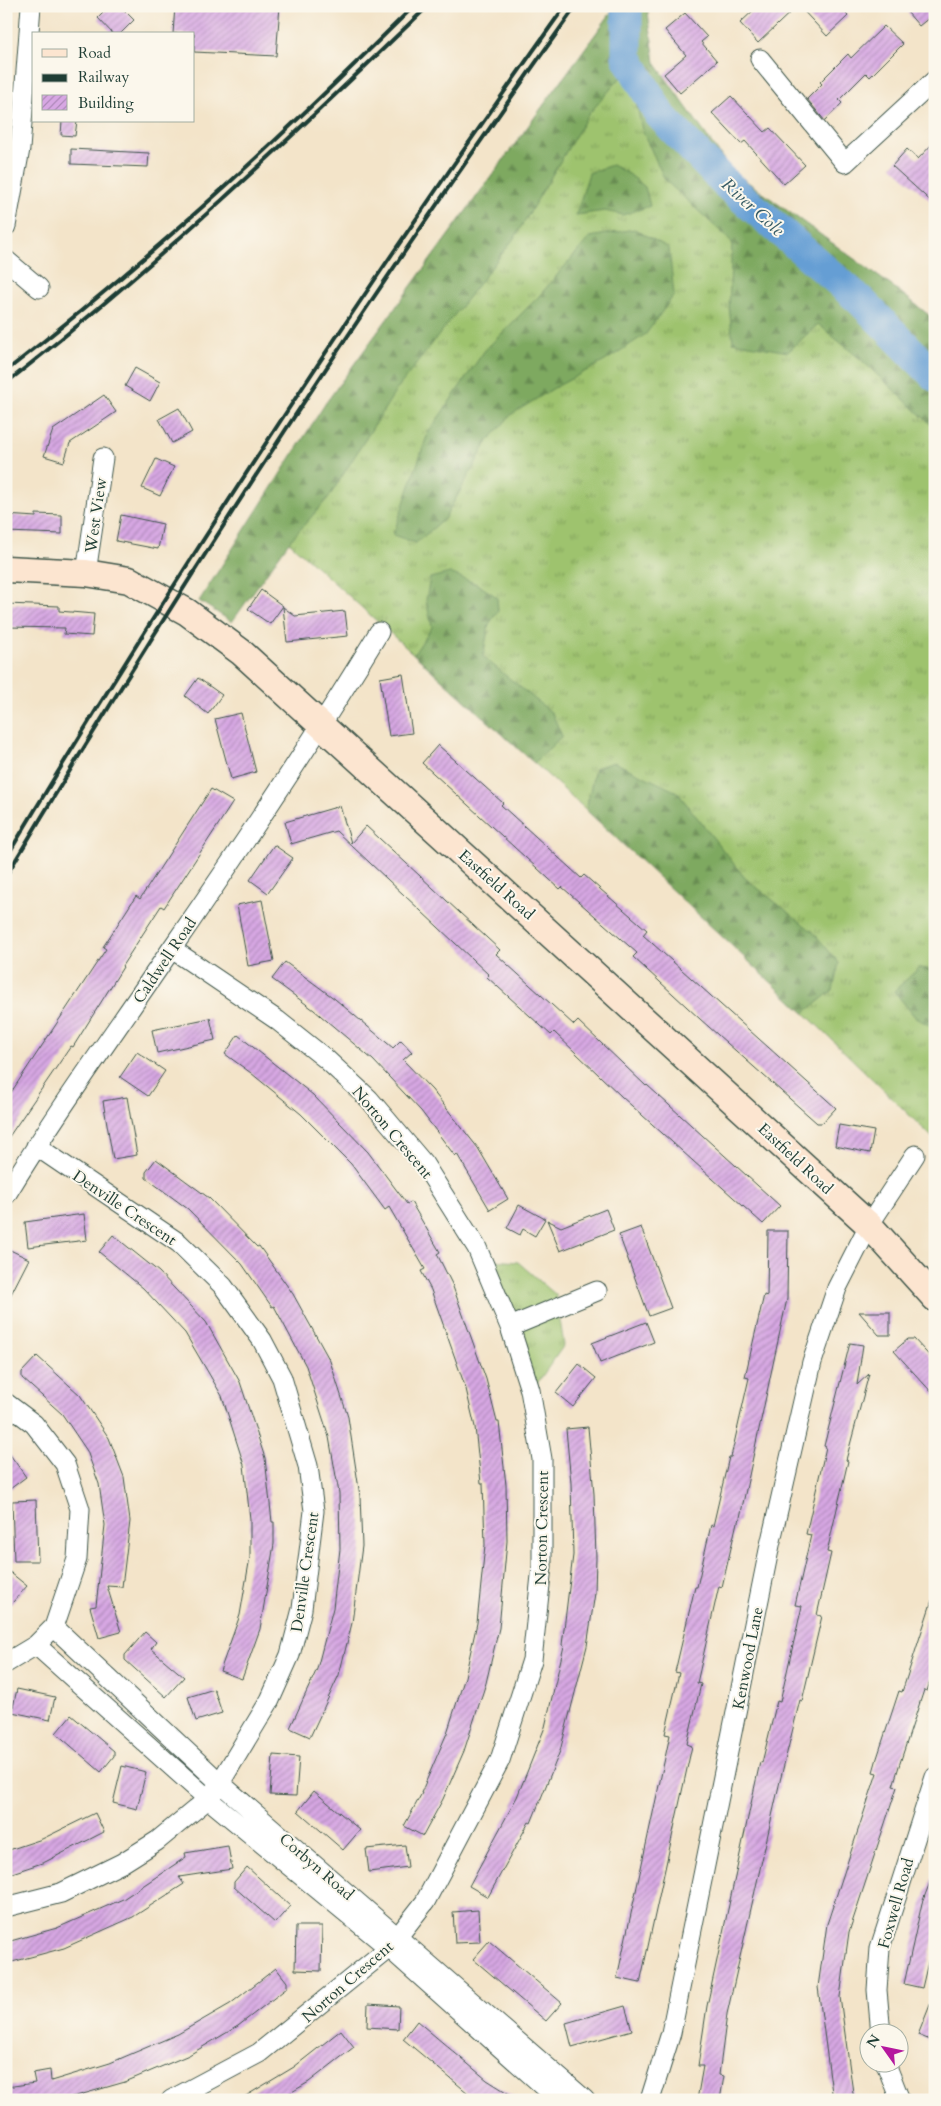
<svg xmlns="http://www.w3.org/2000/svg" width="941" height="2106" viewBox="0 0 941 2106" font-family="Cardo,serif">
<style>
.grass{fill:url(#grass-tufts);stroke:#5e8051}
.forest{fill:url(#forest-firs);stroke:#4e734a}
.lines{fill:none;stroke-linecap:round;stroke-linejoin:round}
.river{stroke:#659ed4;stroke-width:31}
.building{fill:url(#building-hatch)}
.lane-casing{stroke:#3f564a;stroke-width:11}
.street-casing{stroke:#3f564a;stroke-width:21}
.secondary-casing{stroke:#3f564a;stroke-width:29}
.lane{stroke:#fff;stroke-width:9}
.street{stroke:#fff;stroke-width:19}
.secondary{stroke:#fce5d0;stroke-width:26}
.rail{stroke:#1f3d34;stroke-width:4}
.labels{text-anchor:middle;stroke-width:4;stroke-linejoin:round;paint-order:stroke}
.street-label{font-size:16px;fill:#1f3d34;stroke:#fbf7ec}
.water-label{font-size:18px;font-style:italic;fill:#345a64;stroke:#fbf7ec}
</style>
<defs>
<pattern id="grass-tufts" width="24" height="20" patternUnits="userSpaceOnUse" patternTransform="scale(1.25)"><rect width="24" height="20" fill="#9ec36e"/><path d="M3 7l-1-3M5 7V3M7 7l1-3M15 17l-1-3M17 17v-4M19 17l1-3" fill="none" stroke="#80a05b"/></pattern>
<pattern id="forest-firs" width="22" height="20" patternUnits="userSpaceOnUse" patternTransform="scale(1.25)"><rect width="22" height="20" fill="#7ea961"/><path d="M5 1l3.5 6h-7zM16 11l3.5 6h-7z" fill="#678b51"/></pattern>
<pattern id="building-hatch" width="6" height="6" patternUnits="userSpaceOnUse" patternTransform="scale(1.25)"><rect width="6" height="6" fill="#d7a7e3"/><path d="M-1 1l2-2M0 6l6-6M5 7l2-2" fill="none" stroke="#ae89b9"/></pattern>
</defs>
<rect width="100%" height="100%" fill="#fbf7ec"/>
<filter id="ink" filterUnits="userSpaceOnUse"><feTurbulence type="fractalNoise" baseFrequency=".02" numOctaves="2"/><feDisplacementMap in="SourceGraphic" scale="10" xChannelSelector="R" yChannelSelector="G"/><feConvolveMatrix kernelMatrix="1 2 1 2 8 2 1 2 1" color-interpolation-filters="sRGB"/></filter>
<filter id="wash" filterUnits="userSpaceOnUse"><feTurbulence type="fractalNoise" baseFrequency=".0096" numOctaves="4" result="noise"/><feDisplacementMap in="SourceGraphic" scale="20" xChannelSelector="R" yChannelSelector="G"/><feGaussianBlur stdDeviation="1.12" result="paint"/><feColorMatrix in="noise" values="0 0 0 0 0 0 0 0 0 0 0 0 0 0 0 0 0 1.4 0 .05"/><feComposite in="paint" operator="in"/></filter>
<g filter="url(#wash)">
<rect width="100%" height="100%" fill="#f3e4c9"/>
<path class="grass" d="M616,6H647L655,63L731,170L900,292L935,320V1140L714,925L289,542L325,404Z
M482,1259L518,1262L556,1295L564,1345L534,1388Z"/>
<path class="forest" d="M616,6H647L655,63L731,170L900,292L935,320V428L859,358L818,324L788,352L733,342L729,307L732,242L665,180L642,130L634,92L622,76L588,115L515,237L397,389L329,497L289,542L232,622L199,601L325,404Z
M612,165L629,174L645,187L650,206L623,215L605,211L576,215L589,173Z
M634,229L669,248L674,295L646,334L605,361L554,388L512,414L488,441L445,518L416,543L393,535L428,433L485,350L539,296L590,237Z
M450,573L477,584L497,597L498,611L489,624L483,657L552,713L562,736L534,763L414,654L432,627L426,600L430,578Z
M614,762L677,792L745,878L813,932L839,963L833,990L804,1013L586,810L595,768Z
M919,968L935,970V1029L915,1017L894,991Z"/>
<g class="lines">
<path class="river" d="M625,6L627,8V57L660,115L724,182L861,301L935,376"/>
</g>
<g id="blocks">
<path class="building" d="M110,6H120L134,20L120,34H113L98,18Z
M175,6H280L276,56L194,52V34H173Z
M758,6H797L758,43L740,23Z
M799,6H839L848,16L827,36Z
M902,6H935V13L919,26Z
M685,13L707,37L701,42L717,61L680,93L664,74L686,55L665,30Z
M884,26L903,44L870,77L866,73L839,100L842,103L825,121L807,99L822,84L820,82L848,54L851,58Z
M731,96L765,132L770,128L805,165L784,184L745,141L741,144L712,113Z
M62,121H77L75,136L61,135Z
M935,141V205L892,166L907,149L918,159Z
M71,149L149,153L148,167L71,164Z
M135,368L160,382L150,401L125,386Z
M104,395L116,412L70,443L64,462L44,456L53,430Z
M179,408L192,432L172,443L159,419Z
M156,459L174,467L160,496L142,488Z
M36,514L62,515V534L6,532V515L36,517Z
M121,515L163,524L158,549L116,541Z
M261,590L283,606L270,624L248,609Z
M6,604L59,606V611L94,614L92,636L64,634L65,628L6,627Z
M283,607L295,616L345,611L348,636L287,642Z
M403,674L412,733L389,736L380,678Z
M198,678L222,695L208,714L185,696Z
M241,713L256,772L231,779L215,719Z
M438,745L503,803L501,805L581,878L584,875L647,930L643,935L836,1108L822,1123H817L700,1019L633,957L637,953L562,887L560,889L422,763Z
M211,789L233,802L164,908L161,906L122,966L123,967L73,1047L71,1046L6,1141V1100L106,949L103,947L136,896L140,899Z
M340,806L351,843L366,826L500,950L496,954L574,1025L578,1021L646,1086L647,1085L780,1206L763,1224L622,1097L554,1032L551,1035L487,977L489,975L336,831L291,844L285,822Z
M274,845L293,858L268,893L250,880Z
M262,900L274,961L248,966L237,905Z
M285,962L335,999L393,1048L401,1040L412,1052L403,1060L432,1090L478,1148L508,1199L490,1210L457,1154L455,1156L421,1111L373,1060L314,1010L272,979Z
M210,1018L215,1040L157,1053L152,1030Z
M238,1035L313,1095L368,1152L407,1204L411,1202L440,1252L437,1254L452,1284L486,1379L497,1422H499L506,1485L507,1541L499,1628L486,1683L464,1751L443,1799L423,1836L404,1826L422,1793H421L447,1733L465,1677L477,1623L485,1545L483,1483H481L475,1427L466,1389L431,1290L421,1271L425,1269L389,1207L385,1210L351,1164L301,1114L251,1073L225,1054Z
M137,1052L165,1071L148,1096L120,1077Z
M127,1097L137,1155L113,1159L103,1101Z
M839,1125L874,1131L870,1153L835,1146Z
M156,1159L209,1198L257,1247L259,1246L293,1294L330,1361L348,1417L360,1496L362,1546L352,1623L339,1675L310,1737L290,1728L317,1669L333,1608L340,1549L339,1493L329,1437L306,1366L274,1306L272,1307L242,1264L188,1209L146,1178V1172Z
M519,1205L545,1219L535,1236L523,1229L520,1235L507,1228Z
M606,1209L614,1230L560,1251L547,1220L561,1227Z
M84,1214L87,1240L28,1247L25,1222Z
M641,1227L671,1308L649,1316L619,1235Z
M768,1231H788L787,1299L739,1522H737L722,1587L719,1586L697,1683L701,1684L687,1744L692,1746L640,1983L617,1978L670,1735L665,1734L679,1673L675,1672L695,1587H697L711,1525L713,1526L729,1457H731L749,1378L745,1377L764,1295L767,1296Z
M113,1235L159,1272L206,1322L240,1382L265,1458L272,1522H274V1544L260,1629L242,1679L220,1671L240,1615L250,1557V1519L244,1465L222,1396L185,1333L143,1288L99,1252Z
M6,1248L29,1259L6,1304Z
M859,1312H890V1335H879Z
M646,1322L654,1342L600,1363L592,1343Z
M908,1339H914L935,1362V1396L894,1351Z
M850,1343L863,1345L857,1385L869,1374L846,1460L848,1461L827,1552L831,1553L817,1615L822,1616L802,1701L800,1700L780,1781L727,2014L719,2075L724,2076L720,2100H697L703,2066H698L707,2006L757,1776L760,1762L762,1763L777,1701L780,1702L802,1606L795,1605L811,1535L806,1534L826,1447L824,1446Z
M37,1356L80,1395L109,1438L124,1477L130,1521L122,1587L107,1586L121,1632L99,1638L90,1607L96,1606L105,1525L99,1484L87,1451L62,1414L22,1378V1372Z
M579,1364L596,1378L573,1407L556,1393Z
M588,1427L594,1494L596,1558L595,1593L587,1646L560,1751L531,1823L529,1822L488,1897L469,1886L517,1797L545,1727L564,1646L562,1645L573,1555L571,1483L566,1429Z
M6,1449L26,1477L6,1492Z
M36,1500L38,1561H14L12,1501Z
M6,1569L27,1586L6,1610Z
M932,1600L935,1601V1666L927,1691L924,1690L899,1766L893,1786L897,1787L849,1932L840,1997L854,2100H833L818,1987L827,1924L877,1773L873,1772L877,1758L899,1691L902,1692Z
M145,1632L156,1642L151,1649L184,1677L166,1697L125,1660V1655Z
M17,1689L55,1697L50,1720L12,1712Z
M214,1689L222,1713L196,1721L188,1697Z
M71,1715L114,1751V1756L101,1772L56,1733Z
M273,1755L299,1757L296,1796L270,1795Z
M122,1766L146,1772L137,1809L113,1803Z
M314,1791L360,1830L343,1850L298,1811Z
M95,1813L104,1832L45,1862L6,1875V1851L42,1839Z
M405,1845L408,1867L369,1872L366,1849Z
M228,1846L232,1869L179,1877L184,1884L133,1917L64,1948L12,1962L7,1942L57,1928L123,1899L186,1857L185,1853Z
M247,1867L290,1906L275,1923L234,1887V1882Z
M932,1877H935V1932L922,1988L904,1984L922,1903Z
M478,1910L480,1942L455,1943L453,1912Z
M296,1926H322L321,1971L295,1970Z
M489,1941L562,2003L546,2021L473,1959Z
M276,1968L287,1982V1988L238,2026L189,2055L125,2082L62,2100H6V2087L35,2083L33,2073L50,2070L51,2081L110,2063L178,2034L230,2004Z
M934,1995L935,1996V2042L918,2035Z
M368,2004L399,2006L398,2029L367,2027Z
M625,2006L632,2030L572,2047L566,2023Z
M417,2021L487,2080L519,2100H487L478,2094L474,2098L403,2039Z
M341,2030L354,2047L309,2082L278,2100H239L294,2067Z"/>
</g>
</g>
<g filter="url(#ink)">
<use href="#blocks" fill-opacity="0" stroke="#3f564a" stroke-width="1"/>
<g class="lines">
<g class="lane-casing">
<path id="lane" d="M6,145L20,149"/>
</g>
<g class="street-casing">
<path id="street" d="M760,59L845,163L935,80
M6,226L20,149L31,6
M6,260L39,288
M86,573L103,458
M6,1195C57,1111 115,1032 170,951C242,847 313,741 379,632
M510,1327L597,1291
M6,1403L34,1424L65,1464L80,1509L77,1559L54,1627L36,1645L6,1663
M54,1627L220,1783L585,2100
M36,1645L208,1799L389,1948L559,2100
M6,1907L61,1893L122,1863L157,1841L208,1799L220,1783L270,1700L290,1655L302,1609L314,1511L308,1466L282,1378L262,1340L223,1286L179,1243L36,1146
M881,2034L877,1990L880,1948L935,1777
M886,2064L900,2100
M171,2100L259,2053L389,1948L425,1902L500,1760L532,1660L542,1566V1459L530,1390L510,1327L477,1248L424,1164L369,1099L326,1059L277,1020L172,949
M650,2100L671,2033L770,1545L812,1362L837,1288L869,1225L915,1155"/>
</g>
<g class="secondary-casing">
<path id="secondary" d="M6,569L86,573L129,580L187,612L241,652L869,1225L935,1298"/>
</g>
<use href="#lane" class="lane"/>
<use href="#street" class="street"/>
<use href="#secondary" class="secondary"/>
<path class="rail" d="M6,371C110,290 210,203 305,112C342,77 378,41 414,6
M6,383C155,267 292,137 428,6
M6,858C180,567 368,282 565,6
M6,876C184,579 374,288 576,6"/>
</g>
</g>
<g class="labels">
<g class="street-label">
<text transform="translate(95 515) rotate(-82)" y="6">West View</text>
<text transform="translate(497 884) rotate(42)" y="6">Eastfield Road</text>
<text transform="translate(164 960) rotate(-56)" y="6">Caldwell Road</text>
<text transform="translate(393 1132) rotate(50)" y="6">Norton Crescent</text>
<text transform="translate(796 1158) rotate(43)" y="6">Eastfield Road</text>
<text transform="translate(125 1207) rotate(34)" y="6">Denville Crescent</text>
<text transform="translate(541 1528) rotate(-89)" y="6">Norton Crescent</text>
<text transform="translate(304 1572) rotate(-82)" y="6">Denville Crescent</text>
<text transform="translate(747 1658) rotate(-79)" y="6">Kenwood Lane</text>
<text transform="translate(317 1866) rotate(41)" y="6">Corbyn Road</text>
<text transform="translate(895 1903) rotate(-74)" y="6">Foxwell Road</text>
<text transform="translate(347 1981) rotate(-41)" y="6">Norton Crescent</text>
</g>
<g class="water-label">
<text transform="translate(753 207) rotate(42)" y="6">River Cole</text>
</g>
</g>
<rect width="941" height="2106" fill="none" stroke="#fbf7ec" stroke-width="25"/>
<rect x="32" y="32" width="162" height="90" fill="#fbf7ec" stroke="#a3ada2"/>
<rect x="42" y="49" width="25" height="8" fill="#fce5d0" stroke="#a3ada2"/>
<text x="78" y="58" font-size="15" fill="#1f3d34">Road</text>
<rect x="42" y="74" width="25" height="8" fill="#1f3d34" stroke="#a3ada2"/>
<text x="78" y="82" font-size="15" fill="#1f3d34">Railway</text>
<rect x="42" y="95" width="25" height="15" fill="url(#building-hatch)" stroke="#a3ada2"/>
<text x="78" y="108" font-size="15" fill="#1f3d34">Building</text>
<g transform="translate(884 2048) rotate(303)"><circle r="24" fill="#fbf7ec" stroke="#a3ada2"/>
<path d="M0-4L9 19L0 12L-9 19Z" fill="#b5179e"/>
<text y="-8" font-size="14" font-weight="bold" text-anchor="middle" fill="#1f3d34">N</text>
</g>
</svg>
